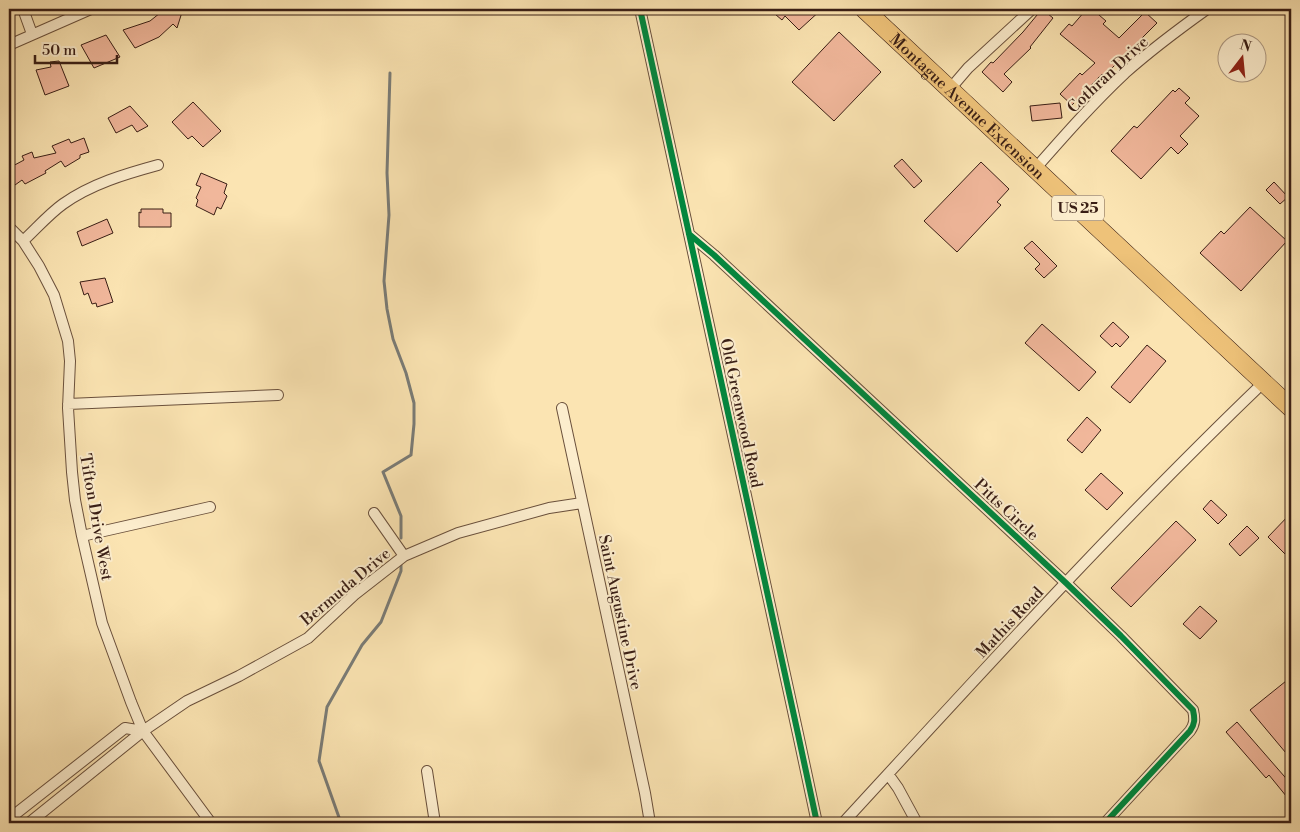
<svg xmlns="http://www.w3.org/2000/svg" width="1300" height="832" viewBox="0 0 1300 832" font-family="'Libre Bodoni',serif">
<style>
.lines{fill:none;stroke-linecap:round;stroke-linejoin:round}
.stream{stroke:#7a7c77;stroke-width:3}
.building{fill:#f1b79b;stroke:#391e15}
.minor-casing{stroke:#6a503c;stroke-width:12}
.trunk-casing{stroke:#391e15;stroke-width:19}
.minor{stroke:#fcedcd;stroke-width:10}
.trunk{stroke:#eec279;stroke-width:18}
.cycleway-casing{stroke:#fcedcd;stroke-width:9}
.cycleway{stroke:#00873e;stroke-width:6}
.labels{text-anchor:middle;stroke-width:4;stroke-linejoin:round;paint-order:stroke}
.shield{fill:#fcedcd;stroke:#745c4c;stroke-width:1}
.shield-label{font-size:15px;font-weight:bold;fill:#391e15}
.street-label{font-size:16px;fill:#391e15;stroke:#fcedcd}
</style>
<rect width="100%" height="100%" fill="#fbe4b2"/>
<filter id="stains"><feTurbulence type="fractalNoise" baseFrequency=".004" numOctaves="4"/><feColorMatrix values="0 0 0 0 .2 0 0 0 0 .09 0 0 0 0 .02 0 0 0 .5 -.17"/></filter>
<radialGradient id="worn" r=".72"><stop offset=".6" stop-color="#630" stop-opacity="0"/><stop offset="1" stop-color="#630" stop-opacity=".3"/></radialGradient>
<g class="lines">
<path class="stream" d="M390,73L387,173L389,215L384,281L387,309L393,339L406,373L414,403V424L411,455L383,472L401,516V538
M341,823L319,761L327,707L362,645L381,622L401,571V565"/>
</g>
<path class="building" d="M165,9H183L177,28L173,24L159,37L135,48L123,30L150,21Z
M769,9H822L799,30L785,16L782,20Z
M1042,9L1053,18L1030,47L1031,48L1004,74L1012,82L1003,92L982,72L991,62L993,63L1023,32Z
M1089,9H1092L1106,21L1103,24L1119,38L1145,12L1157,23L1104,76L1102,74L1072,105L1060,94L1080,73L1082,75L1095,63L1060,34L1069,24L1072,26L1085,11L1086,12Z
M839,32L881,72L834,121L792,82Z
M106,35L120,57L94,68L81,45Z
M59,61L69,86L45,95L36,70L51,67L50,62Z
M1179,88L1190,98L1185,103L1199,116L1180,136L1188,144L1178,154L1171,147L1141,179L1111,151L1134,126L1137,128L1173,90L1175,92Z
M193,102L221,131L203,147L192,136L188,139L172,122Z
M1060,103L1062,118L1032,121L1030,106Z
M130,106L148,126L137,132L132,125L116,133L108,118Z
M84,138L89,152L80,155V158L65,167L61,161L45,171L46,173L25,184L22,180L15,185L9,170V168L24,160L22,156L32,152L34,158L56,153L52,146L69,139L71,143Z
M902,159L922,181L914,188L894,166Z
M981,162L1009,189L997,202L1001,205L957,252L924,221Z
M201,173L227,184L224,193L227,196L221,209L217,207L214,215L196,206L198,200L196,198L201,187L196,185Z
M1274,182L1288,197L1280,204L1266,190Z
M1250,207L1287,241L1241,291L1200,253L1221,231L1224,234Z
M141,209H163V213H171V227H139V212L141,213Z
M107,219L113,233L82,246L77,232Z
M1032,241L1057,266L1044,278L1035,269L1040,264L1024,248Z
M105,278L113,302L97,307L96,303L92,304L88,293L84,295L80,282Z
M1113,322L1129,337L1120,347L1116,343L1112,347L1100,336Z
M1042,324L1096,372L1079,391L1025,343Z
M1147,345L1166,361L1130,403L1111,387Z
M1087,417L1101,430L1082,453L1067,440Z
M1101,473L1123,493L1107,510L1085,490Z
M1211,500L1227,515L1218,524L1203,509Z
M1291,513V560L1268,537Z
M1176,521L1196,540L1131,607L1111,588Z
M1247,526L1259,538L1240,556L1229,544Z
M1200,606L1217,621L1200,639L1183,624Z
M1291,677V759L1250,710Z
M1237,722L1291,784V802L1269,775L1266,778L1226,732Z"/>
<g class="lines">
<g class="minor-casing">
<path id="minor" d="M23,9L32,34
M640,9L798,734L817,823
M9,45L91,9
M950,89L968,68L1032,9
M1035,169C1064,136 1093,103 1125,73C1151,50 1179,29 1207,9
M9,227L23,241L39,266L54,295L68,341L70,361L68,408L72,472L75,500L82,536L102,623L131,702L143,731L211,823
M689,234L714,255L1066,583L1121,636L1193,710C1195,719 1195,724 1190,731L1105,823
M23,241C36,229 49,214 63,204C91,184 125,174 158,165
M68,404L278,395
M562,408L645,793L650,823
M374,513L404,556
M82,536L210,507
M427,771L435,823
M888,774L898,788L917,823
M9,819L125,728L143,731
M29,823L143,731L187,701L239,676L308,638L354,595L404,556L458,533L549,508L582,503
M843,823C980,674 1117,523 1264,382"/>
</g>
<g class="trunk-casing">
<g id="trunk">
<path id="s1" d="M864,9L1291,408"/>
</g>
</g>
<use href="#minor" class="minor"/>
<use href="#trunk" class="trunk"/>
<g class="cycleway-casing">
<path id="cycleway" d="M640,9L798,734L817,823
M689,234L714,255L1066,583L1121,636L1193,710C1195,719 1195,724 1190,731L1105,823"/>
</g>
<use href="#cycleway" class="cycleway"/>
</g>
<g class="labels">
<rect class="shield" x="1052" y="195.5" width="52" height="25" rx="4"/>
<g class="shield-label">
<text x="1078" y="213">US 25</text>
</g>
<g class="street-label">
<text transform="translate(1107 74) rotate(-43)" y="6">Cothran Drive</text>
<text dy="6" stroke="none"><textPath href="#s1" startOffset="142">Montague Avenue Extension</textPath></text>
<text transform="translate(742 413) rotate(78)" y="6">Old Greenwood Road</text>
<text transform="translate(1007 509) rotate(43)" y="6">Pitts Circle</text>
<text transform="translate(97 517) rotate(80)" y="6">Tifton Drive West</text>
<text transform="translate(345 586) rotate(-40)" y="6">Bermuda Drive</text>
<text transform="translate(621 612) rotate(78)" y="6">Saint Augustine Drive</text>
<text transform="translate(1009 622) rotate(-47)" y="6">Mathis Road</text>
</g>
</g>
<rect width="1300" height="832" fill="none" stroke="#fbe4b2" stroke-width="30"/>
<rect x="10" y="10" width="1280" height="812" fill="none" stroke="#391e15" stroke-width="2.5"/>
<rect x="15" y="15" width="1270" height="802" fill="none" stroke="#391e15"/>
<g transform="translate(1242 58) rotate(16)"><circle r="24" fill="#fcedcd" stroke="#ae9a83"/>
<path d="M0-4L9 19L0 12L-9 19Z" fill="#8f2418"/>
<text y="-8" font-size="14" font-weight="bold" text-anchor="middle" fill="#391e15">N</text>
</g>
<path d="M35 55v8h82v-8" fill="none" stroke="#391e15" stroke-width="2.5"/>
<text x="42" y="55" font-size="15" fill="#391e15" stroke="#fcedcd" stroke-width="4" paint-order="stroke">50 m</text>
<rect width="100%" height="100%" filter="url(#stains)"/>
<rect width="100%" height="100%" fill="url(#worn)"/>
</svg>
